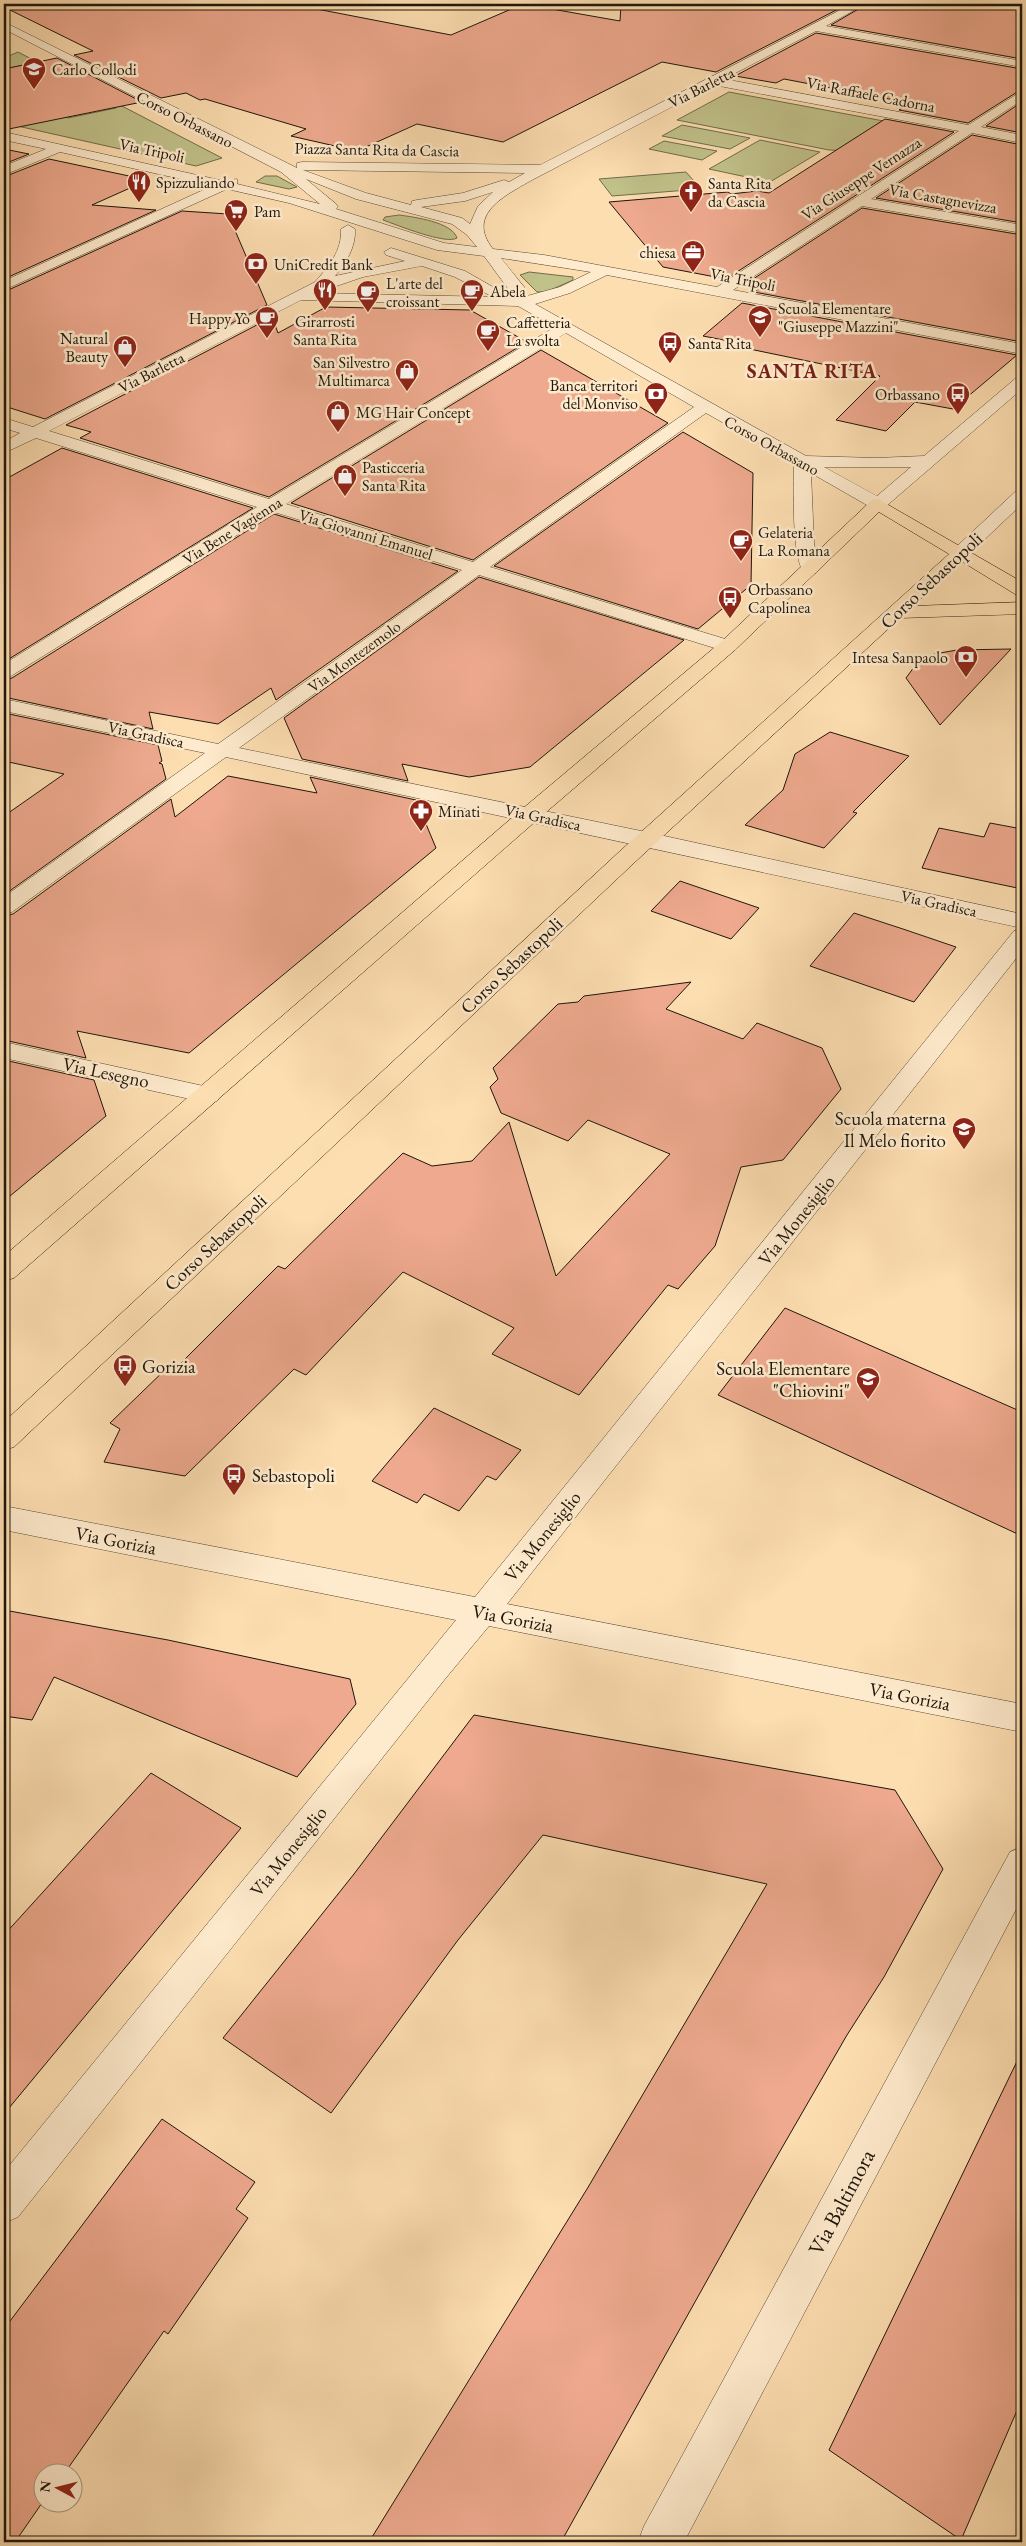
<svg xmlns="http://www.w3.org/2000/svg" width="1026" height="2546" viewBox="0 0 1026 2546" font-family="'EB Garamond',serif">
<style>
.green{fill:#c1c18a;stroke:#706c4a}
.building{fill:#eea98e;stroke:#1e160b}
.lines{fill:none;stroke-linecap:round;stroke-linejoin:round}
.minor-casing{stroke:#564834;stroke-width:1}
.major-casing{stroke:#1e160b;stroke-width:1}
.minor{fill:#feeacc;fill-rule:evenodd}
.major{fill:#fddeb1;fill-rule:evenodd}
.labels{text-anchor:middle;stroke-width:5;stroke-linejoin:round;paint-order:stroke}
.far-poi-label{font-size:16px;fill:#1e160b;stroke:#feeacc;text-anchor:start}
.far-street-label{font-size:16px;fill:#1e160b;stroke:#feeacc}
.street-label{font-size:19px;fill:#1e160b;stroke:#feeacc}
.poi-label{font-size:19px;fill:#1e160b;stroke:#feeacc;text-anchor:end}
.far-district-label{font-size:20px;font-weight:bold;letter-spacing:1px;fill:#7a1f14;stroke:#feeacc}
.near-street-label{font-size:22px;fill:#1e160b;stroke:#feeacc}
</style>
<rect width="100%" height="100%" fill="#fddeb1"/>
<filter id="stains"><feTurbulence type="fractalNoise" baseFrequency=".004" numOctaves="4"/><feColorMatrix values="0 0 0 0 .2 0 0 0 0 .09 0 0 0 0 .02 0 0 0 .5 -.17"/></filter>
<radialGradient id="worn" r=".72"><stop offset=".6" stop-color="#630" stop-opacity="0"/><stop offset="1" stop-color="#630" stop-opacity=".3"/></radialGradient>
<path class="green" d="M18,52L222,158L196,166L4,123V108L37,101L68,118L116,108L34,63L4,69V58Z
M729,92L905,125L855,151L829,150L677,120Z
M682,125L750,138L730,149L662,136Z
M760,140L820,152L770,182L709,169Z
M664,141L717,151L702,160L649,149Z
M686,172L701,189L612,196L599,179Z
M265,176H277L297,187L289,189L256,182Z
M399,215C414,217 452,222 457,238C446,245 397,225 383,220L385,217Z
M529,272L573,277V280L546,292H537L520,275Z"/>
<path class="building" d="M4,4H291L451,35L516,7L522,8L529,5L620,21L621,4H848L716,72L662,62L503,142L417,124L357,151L291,136L306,129L205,99L200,100L186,93L161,98L74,55L93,51L4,7Z
M867,4H1022V59L831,25Z
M816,33L1022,69V89L968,123L899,110L910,103L784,79L776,83L735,76Z
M57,58L142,102L4,130V69Z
M1022,102V133L986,126Z
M885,119L954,132L726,279L663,267L609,202L728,192L731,194L757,191L769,193Z
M972,135L1022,145V223L876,198Z
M4,149L29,154L4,164Z
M49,159L148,180L92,205L156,210L4,279V177Z
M862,208L1022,235V342L754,292L763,286L747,283Z
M182,211L228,214L267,305L45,419L4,406V292Z
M742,303L1017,355L953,409L915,402L886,431L836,420L880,376L735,346L739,343L703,336Z
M326,307L470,310L527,342L269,497L80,438L91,432L66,425L272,317L278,333Z
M541,350L668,423L473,560L291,503Z
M683,432L753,473L751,585L698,629L494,566Z
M62,448L253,508L4,662V480Z
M274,514L458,571L276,700L271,688L218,724L149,712L153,729L4,697V680L12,678Z
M479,577L684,640L530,767L469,777L402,764L408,781L302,759L284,718Z
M1011,649L940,725L906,678L917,663L934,654L957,650Z
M4,713L158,745L162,761L159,763L162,764L166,779L4,895V816L64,774L4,761Z
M830,732L909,756L853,812L857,813L824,848L745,825L783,790L795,754Z
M228,776L317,793L310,777L416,800L436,848L189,1053L77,1031L86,1058L4,1040V916L13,914L171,799L175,817Z
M990,823L1022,829V889L922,868L939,828L984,837Z
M680,881L759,908L731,939L651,911Z
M854,913L903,929L956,947L914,1002L810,966Z
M691,982L666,1009L743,1039L757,1023L822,1048L841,1089L783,1160L741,1167L715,1246L678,1289L668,1285L579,1395L492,1354L514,1328L403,1272L306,1375L294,1369L185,1476L104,1462L120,1429L110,1423L171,1364L177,1367L278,1266L285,1269L403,1153L432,1166L472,1161L509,1122L556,1276L670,1154L588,1120L568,1141L501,1113L490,1087L498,1079L493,1068L558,1004L578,1002L584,996Z
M4,1060L94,1080L106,1116L4,1201Z
M785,1308L1022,1412V1536L718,1395Z
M434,1408L521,1450L496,1480L487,1476L459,1511L424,1494L417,1503L372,1481Z
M4,1610L168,1640L350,1679L356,1704L297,1777L54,1677L32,1720L4,1716Z
M474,1715L895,1790L943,1869L884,1977L847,2035L753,2198L561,2542H369L587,2189L767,1884L543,1835L458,1940L331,2113L223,2038L354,1874Z
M151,1773L241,1828L4,2114V1935Z
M1022,2051V2399L961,2540L829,2450Z
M162,2119L255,2182L236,2209L248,2218L168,2334L164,2331L64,2474H42V2503L15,2542H4V2329Z"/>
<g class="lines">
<g class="minor-casing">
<path id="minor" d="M852,4H865L826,26L1022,61V67L816,31L724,79L968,125L1022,91V100L981,127L1022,135V143L972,133L871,199L1022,225V233L862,206L733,290L1022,344V354L607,275L570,293L535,304L806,456L876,458L924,456L1016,378L1022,376V389L884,508H872L811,473L814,543L819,569L816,573H804C791,555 794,487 794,463L706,413L490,567L735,642L738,646L735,650H721L479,575L239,748L646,832L1022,914V928L226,757L12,912L4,914V897L205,753L4,711V699L218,744L462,570L274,512L11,676L4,678V664L257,507L36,438L4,453V442L20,433L4,428V418L33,427L315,282C329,266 342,251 341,229L348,225L355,229C356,248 346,262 335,276L405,261L386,255L384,252L391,248L465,271L493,287L512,294L484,256L437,250L289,203L227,189L4,290V281L212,186L60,152L4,175V166L46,149L4,140V132L224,181L237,179V184L320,204L281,172L4,29V22L297,168V163L302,162L540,165ZM714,85L959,131L717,287L544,255L493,249C465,214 506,195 532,180ZM303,170L525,173L509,182L504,180L463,193L417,200L412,201L411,205L366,193ZM306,179L356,199L452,224L467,235L477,247L444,243L336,209L338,207L336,204ZM493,192L478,206L470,224L462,218L421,207L465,201ZM501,258L591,272L560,287L527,296L524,287ZM422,266L455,277L493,297L316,293L363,277ZM301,300L518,306L555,327L269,499L49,431ZM566,333L694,407L473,562L286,504ZM824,467H911L877,496Z
M1022,490V504L966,557H954L951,553L954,549L1016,491Z
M1022,929V951L507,1604L1022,1704V1732L489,1626L445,1679L18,2217L4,2223V2172L456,1620L4,1530V1506L475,1597L1014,931Z
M4,1042L208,1087L217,1089L221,1095L217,1101L208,1103L4,1058Z
M1022,1847V1898L684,2542H638L644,2526L1010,1852Z"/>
</g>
<g class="major-casing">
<path id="major" d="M878,499L1022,582V596L1015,594L961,561L913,606L1022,602V614L900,618L635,862L14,1447L4,1450V1422L619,852L949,554L879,512L735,650L537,820L14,1278L4,1281V1256L521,810L721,642L872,500Z"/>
</g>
<use href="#minor" class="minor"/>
<use href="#major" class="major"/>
</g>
<defs>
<g id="school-pin" transform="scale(1.25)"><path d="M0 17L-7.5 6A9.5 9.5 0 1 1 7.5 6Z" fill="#8f2418" stroke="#feeacc"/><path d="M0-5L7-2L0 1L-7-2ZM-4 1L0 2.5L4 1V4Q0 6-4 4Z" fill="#fff"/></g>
<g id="restaurant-pin" transform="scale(1.25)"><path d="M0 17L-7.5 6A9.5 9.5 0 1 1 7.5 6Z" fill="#8f2418" stroke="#feeacc"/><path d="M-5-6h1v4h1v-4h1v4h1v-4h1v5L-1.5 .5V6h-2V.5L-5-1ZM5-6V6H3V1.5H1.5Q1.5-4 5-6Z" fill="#fff"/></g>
<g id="church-pin" transform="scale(1.25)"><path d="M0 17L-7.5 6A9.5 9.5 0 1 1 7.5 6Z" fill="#8f2418" stroke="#feeacc"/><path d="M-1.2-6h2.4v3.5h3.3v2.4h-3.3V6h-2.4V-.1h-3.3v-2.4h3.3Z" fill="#fff"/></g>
<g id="supermarket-pin" transform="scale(1.25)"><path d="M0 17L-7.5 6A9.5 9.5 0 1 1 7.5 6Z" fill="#8f2418" stroke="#feeacc"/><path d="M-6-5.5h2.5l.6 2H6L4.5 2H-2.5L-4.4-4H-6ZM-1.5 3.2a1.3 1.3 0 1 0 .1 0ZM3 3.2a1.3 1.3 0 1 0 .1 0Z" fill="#fff"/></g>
<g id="office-pin" transform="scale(1.25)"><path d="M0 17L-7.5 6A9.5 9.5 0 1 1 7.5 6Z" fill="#8f2418" stroke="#feeacc"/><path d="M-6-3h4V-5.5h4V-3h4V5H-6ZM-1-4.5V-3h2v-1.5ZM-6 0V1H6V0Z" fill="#fff"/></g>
<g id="bank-pin" transform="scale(1.25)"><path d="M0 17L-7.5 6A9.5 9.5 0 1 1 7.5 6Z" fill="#8f2418" stroke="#feeacc"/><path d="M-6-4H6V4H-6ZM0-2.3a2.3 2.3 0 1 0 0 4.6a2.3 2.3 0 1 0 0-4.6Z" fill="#fff"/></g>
<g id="cafe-pin" transform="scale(1.25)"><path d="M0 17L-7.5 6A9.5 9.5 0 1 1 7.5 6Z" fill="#8f2418" stroke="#feeacc"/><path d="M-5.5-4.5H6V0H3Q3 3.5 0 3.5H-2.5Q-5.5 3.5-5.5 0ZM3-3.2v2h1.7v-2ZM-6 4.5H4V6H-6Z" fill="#fff"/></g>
<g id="bus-pin" transform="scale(1.25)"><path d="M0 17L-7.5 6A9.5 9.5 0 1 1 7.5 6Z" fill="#8f2418" stroke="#feeacc"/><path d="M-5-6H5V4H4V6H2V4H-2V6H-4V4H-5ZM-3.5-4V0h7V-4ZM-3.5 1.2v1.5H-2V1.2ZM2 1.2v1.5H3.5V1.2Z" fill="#fff"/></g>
<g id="shop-pin" transform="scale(1.25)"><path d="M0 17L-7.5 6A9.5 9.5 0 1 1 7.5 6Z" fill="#8f2418" stroke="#feeacc"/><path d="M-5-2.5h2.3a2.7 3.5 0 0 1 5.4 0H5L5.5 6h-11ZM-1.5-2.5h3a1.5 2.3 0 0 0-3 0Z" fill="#fff"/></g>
<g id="pharmacy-pin" transform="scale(1.25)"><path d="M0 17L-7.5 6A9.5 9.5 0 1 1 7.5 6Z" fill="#8f2418" stroke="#feeacc"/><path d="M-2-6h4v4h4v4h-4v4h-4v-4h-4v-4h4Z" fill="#fff"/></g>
</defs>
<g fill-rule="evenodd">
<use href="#school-pin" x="34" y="69"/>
<use href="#restaurant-pin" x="139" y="182"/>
<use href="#church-pin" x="691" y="192"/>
<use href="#supermarket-pin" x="236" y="211"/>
<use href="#office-pin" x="693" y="252"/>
<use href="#bank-pin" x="256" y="264"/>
<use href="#restaurant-pin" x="325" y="290"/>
<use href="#cafe-pin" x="472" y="291"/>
<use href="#cafe-pin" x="368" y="292"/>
<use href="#school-pin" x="760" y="317"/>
<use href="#cafe-pin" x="267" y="318"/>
<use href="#cafe-pin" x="488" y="331"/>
<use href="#bus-pin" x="670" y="343"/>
<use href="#shop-pin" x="125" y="347"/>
<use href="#shop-pin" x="407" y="371"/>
<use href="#bank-pin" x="656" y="394"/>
<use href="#bus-pin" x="958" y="394"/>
<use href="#shop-pin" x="338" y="412"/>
<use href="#shop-pin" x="345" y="476"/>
<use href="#cafe-pin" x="741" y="541"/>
<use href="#bus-pin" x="730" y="598"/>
<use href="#bank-pin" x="966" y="657"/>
<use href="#pharmacy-pin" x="421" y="811"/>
<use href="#school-pin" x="964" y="1129"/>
<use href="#bus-pin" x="125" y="1366"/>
<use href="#school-pin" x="868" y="1379"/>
<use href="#bus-pin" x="234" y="1475"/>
</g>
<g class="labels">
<g class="far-poi-label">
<text x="52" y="75">Carlo Collodi</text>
<text x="156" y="188">Spizzuliando</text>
<text x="708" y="189">Santa Rita<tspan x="708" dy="18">da Cascia</tspan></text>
<text x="254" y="217">Pam</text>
<text x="676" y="258" text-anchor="end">chiesa</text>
<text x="274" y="270">UniCredit Bank</text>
<text x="386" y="289">L'arte del<tspan x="386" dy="18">croissant</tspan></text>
<text x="490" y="297">Abela</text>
<text x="778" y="314">Scuola Elementare<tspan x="778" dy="18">"Giuseppe Mazzini"</tspan></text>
<text x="250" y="324" text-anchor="end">Happy Yò</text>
<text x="325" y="327" text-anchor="middle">Girarrosti<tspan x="325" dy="18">Santa Rita</tspan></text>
<text x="506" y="328">Caffetteria<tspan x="506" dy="18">La svolta</tspan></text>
<text x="108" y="344" text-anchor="end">Natural<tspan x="108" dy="18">Beauty</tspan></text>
<text x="688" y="349">Santa Rita</text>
<text x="390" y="368" text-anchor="end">San Silvestro<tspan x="390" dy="18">Multimarca</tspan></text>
<text x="638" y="391" text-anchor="end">Banca territori<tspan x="638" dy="18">del Monviso</tspan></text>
<text x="940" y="400" text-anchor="end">Orbassano</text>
<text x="356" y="418">MG Hair Concept</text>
<text x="362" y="473">Pasticceria<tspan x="362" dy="18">Santa Rita</tspan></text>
<text x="758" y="538">Gelateria<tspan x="758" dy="18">La Romana</tspan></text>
<text x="748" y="595">Orbassano<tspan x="748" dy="18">Capolinea</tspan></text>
<text x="948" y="663" text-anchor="end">Intesa Sanpaolo</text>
<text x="438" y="817">Minati</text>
</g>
<g class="far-street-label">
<text transform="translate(701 87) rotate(-27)" y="6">Via Barletta</text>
<text transform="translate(871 94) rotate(11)" y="6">Via Raffaele Cadorna</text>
<text transform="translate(185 119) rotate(27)" y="6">Corso Orbassano</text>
<text transform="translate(377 149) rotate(1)" y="6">Piazza Santa Rita da Cascia</text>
<text transform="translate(152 150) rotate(12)" y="6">Via Tripoli</text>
<text transform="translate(861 178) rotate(-33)" y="6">Via Giuseppe Vernazza</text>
<text transform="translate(943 198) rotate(10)" y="6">Via Castagnevizza</text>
<text transform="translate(743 279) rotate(11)" y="6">Via Tripoli</text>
<text transform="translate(151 372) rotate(-27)" y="6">Via Barletta</text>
<text transform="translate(772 445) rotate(29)" y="6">Corso Orbassano</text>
<text transform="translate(232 530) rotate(-32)" y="6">Via Bene Vagienna</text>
<text transform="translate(366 534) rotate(17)" y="6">Via Giovanni Emanuel</text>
<text transform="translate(354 656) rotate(-36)" y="6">Via Montezemolo</text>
<text transform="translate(146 734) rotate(12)" y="6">Via Gradisca</text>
<text transform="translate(543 817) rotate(12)" y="6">Via Gradisca</text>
<text transform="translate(939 903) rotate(12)" y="6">Via Gradisca</text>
</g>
<g class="street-label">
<text transform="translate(931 580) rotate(-43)" y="7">Corso Sebastopoli</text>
<text transform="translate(511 965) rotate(-43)" y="7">Corso Sebastopoli</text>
<text transform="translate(106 1072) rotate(12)" y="7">Via Lesegno</text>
<text transform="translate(796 1220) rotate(-51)" y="7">Via Monesiglio</text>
<text transform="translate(215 1242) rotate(-43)" y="7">Corso Sebastopoli</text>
<text transform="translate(542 1536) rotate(-51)" y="7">Via Monesiglio</text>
<text transform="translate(116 1540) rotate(11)" y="7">Via Gorizia</text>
<text transform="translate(513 1618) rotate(11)" y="7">Via Gorizia</text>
<text transform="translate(910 1696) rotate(11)" y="7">Via Gorizia</text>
<text transform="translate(288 1851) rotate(-51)" y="7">Via Monesiglio</text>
</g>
<g class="poi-label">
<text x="946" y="1125">Scuola materna<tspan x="946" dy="22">Il Melo fiorito</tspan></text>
<text x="142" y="1373" text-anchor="start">Gorizia</text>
<text x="850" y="1375">Scuola Elementare<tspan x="850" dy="22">"Chiovini"</tspan></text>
<text x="252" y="1482" text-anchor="start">Sebastopoli</text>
</g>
<g class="far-district-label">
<text x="812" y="378">SANTA RITA</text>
</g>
<g class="near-street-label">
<text transform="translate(841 2202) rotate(-62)" y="8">Via Baltimora</text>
</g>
</g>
<rect width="1026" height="2546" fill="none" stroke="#fddeb1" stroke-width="20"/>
<rect x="5" y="5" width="1016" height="2536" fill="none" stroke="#1e160b" stroke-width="2.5"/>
<rect x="10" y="10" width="1006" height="2526" fill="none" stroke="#1e160b"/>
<g transform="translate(58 2488) rotate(277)"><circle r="24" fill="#feeacc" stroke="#a4957f"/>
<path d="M0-4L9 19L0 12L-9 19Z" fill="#8f2418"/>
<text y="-8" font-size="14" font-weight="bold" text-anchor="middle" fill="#1e160b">N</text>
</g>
<rect width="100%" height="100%" filter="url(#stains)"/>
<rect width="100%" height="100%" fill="url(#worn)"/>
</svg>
